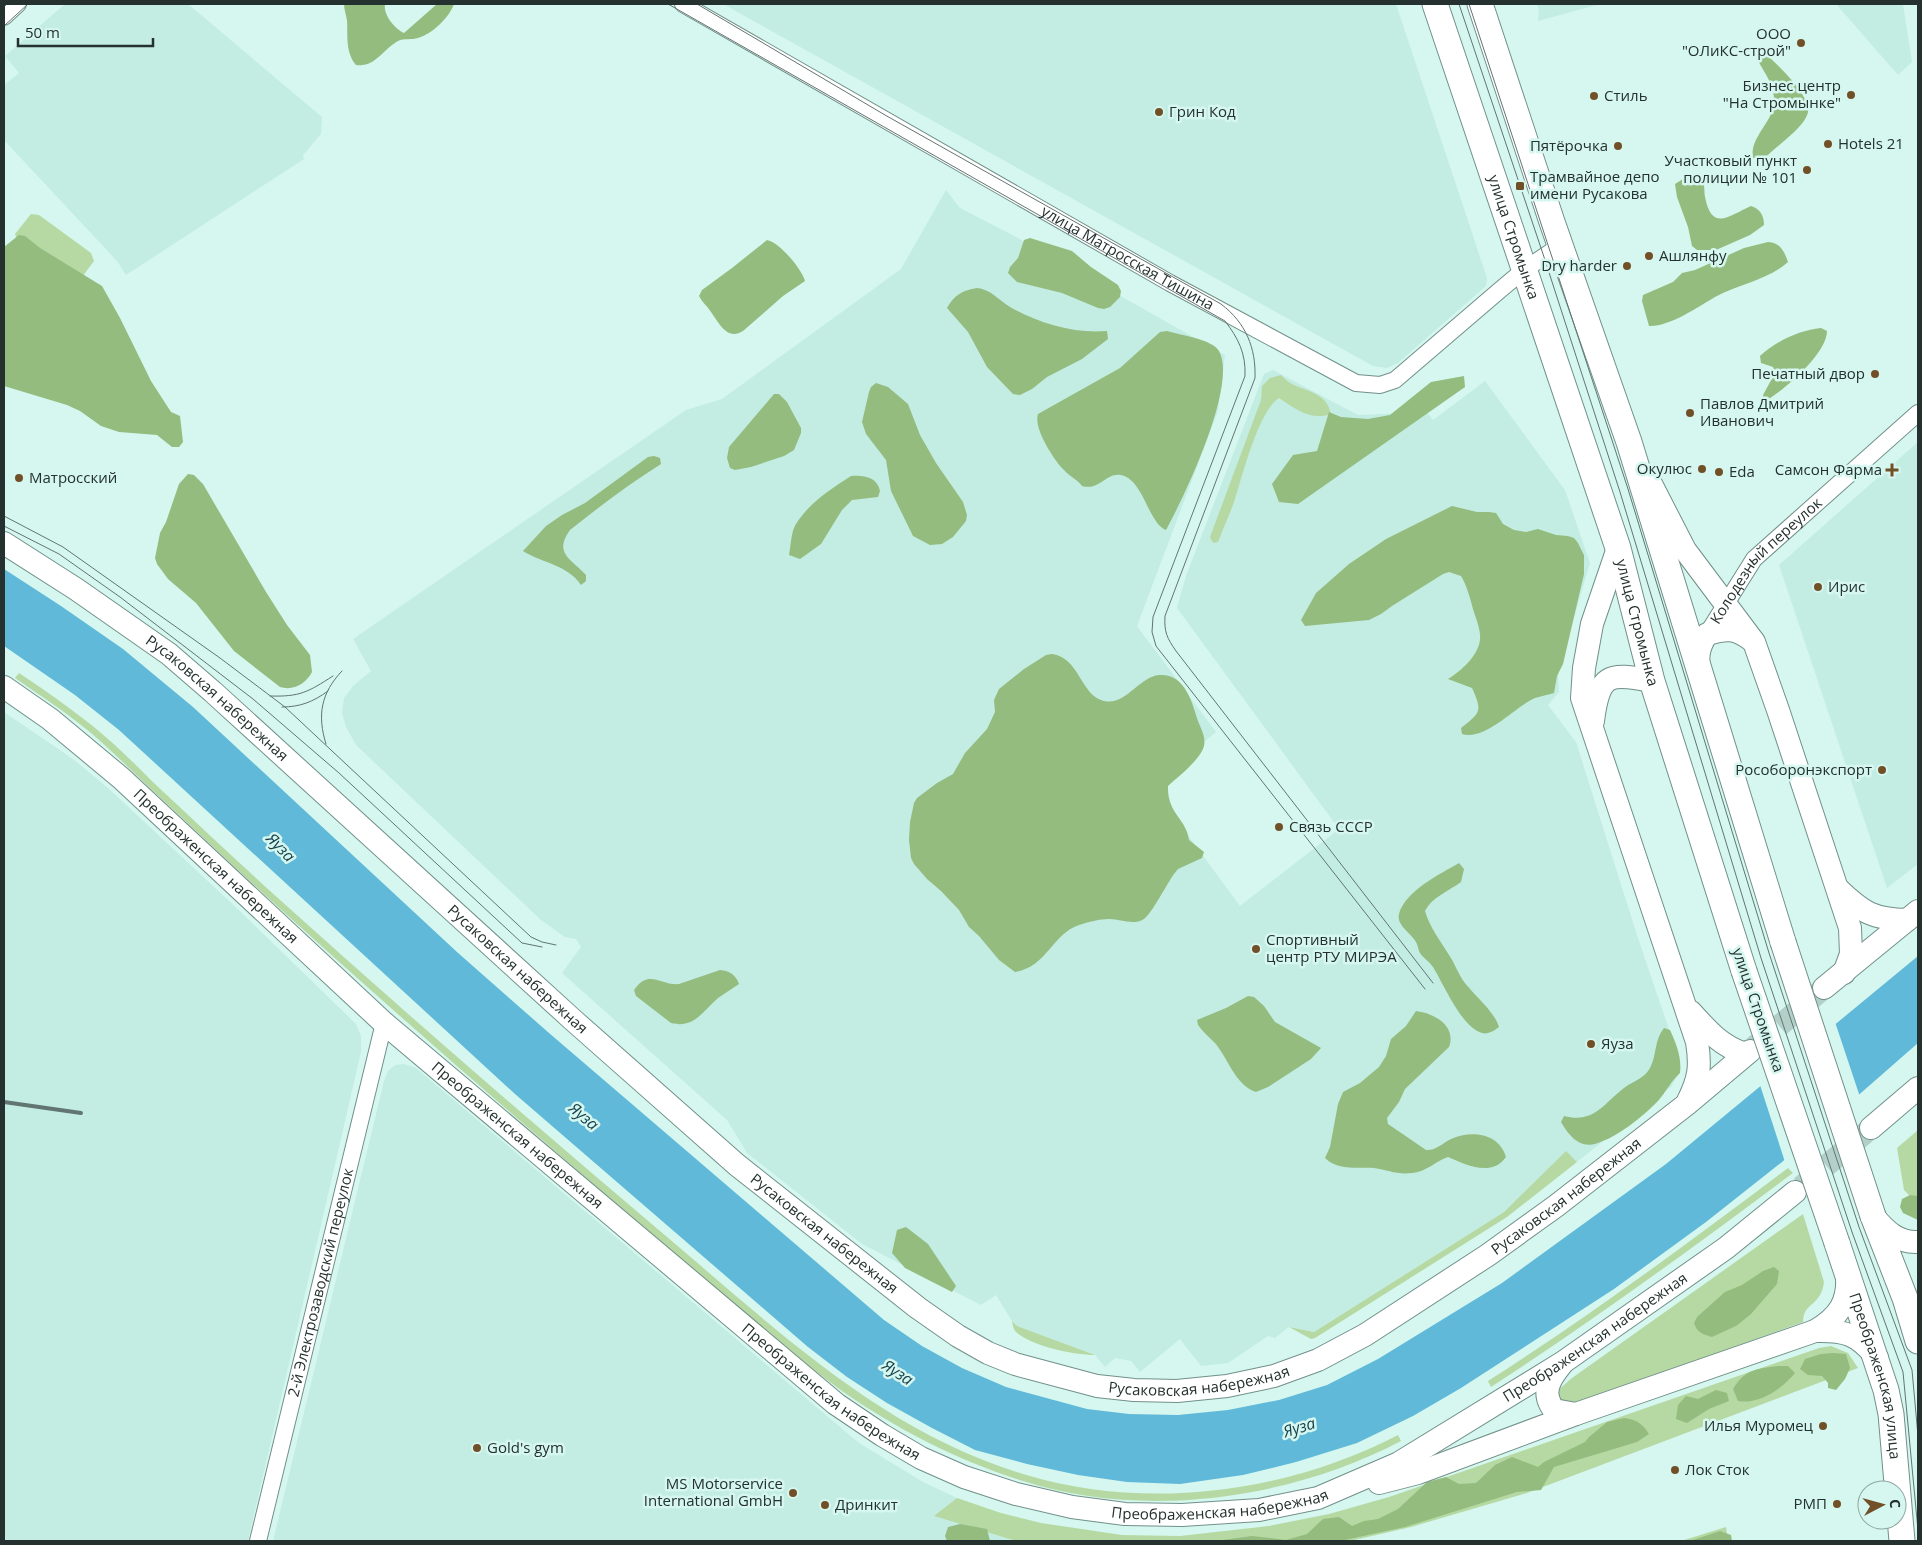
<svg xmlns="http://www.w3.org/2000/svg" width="1922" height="1545" viewBox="0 0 1922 1545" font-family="'Open Sans',sans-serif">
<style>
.built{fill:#c3ede3}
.green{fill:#b6d9a4}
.forest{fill:#93bc7e}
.water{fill:#60b9d8}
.pier{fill:#d5f7ef}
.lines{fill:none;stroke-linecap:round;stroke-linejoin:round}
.secondary-tunnel{stroke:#b2cfc8;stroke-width:22;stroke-dasharray:22 11;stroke-linecap:butt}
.minor-casing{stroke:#719089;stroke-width:18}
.secondary-casing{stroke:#719089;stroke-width:24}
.primary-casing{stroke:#719089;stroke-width:27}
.minor{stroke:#fff;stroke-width:16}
.secondary{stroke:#fff;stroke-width:22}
.primary{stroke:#fff;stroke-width:25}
.tram{stroke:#617571;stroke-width:1}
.rail{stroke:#617571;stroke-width:4}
.primary-bridge-casing{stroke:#719089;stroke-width:27;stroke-linecap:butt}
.primary-bridge{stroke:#fff;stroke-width:25}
.poi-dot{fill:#725027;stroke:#d5f7ef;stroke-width:2}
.labels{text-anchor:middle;stroke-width:5;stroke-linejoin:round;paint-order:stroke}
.poi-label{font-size:15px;fill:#24312e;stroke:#d5f7ef;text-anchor:start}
.street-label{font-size:15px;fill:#24312e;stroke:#d5f7ef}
.water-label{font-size:16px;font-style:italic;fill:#153e4b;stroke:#d5f7ef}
</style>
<rect width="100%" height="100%" fill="#d5f7ef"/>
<path class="built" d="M65,4H188L322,117L321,134L303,155L304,159L126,275L117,261L4,140V85L19,73L5,56Z
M723,4H1396L1487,278L1486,286L1398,363L1387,368L1373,366Z
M1537,4H1600L1538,21L1539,10Z
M1836,4H1903L1912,62L1898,75Z
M946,190L960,208L1018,238L1225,355L1218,411L1137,626L1216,732L1151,785L1240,906L1339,829L1177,608L1186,576L1264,374L1273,370L1358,415L1427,412L1433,420L1485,381L1565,490L1590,563L1558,672L1559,692L1548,705L1576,742L1637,935L1677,1053L1680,1063L1678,1075L1671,1087L1577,1162L1566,1152L1504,1212L1314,1332L1289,1327L1275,1338L1268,1336L1228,1363L1201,1366L1180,1339L1140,1372L1131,1361L1115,1358L1105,1367L1095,1355L1017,1326L1012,1321L996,1295L981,1305L862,1244L747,1153L727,1120L562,973L581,947L576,939L565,937L541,920L356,745L346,727L342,713L344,698L353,686L371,671L353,639L686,410L722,399L901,269Z
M1918,442V864L1887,888L1779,565Z
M4,712L73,759L108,788L242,913L356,1024L361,1036V1052L248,1541H4Z
M404,1064L416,1068L859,1443L923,1482L957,1498L935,1516L1016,1541H273L384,1081L388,1071L395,1065Z"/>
<path class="green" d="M31,214L39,215L91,253L94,261L79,281L18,243L15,234Z
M1281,375C1285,379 1289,383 1294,385C1310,392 1327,394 1331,414C1311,421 1295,409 1279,398C1258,411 1242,478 1234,502C1229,516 1223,529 1218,542L1213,543L1210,537L1261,400L1262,386L1270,378Z
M19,673C45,690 70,708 94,727C116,745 136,765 156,785C197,823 238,862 279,899C411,1018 545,1134 680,1248C788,1340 891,1436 1030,1476C1149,1511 1289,1492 1398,1435L1401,1441C1291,1499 1144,1520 1023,1481C959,1461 898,1430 842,1391C783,1349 728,1298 672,1251C539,1138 407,1024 277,906C235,868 194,829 153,791C132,771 112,751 91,733C67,713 41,696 15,678Z
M1918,1130V1204L1904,1190L1897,1148Z
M1566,1151L1577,1162L1507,1217L1315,1338L1311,1339L1289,1327L1314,1332L1504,1212Z
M1788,1168L1793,1173C1694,1247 1594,1320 1491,1387L1488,1381C1591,1315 1690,1242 1788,1168Z
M1803,1214L1824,1282C1823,1288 1822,1293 1818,1298C1810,1308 1804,1307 1803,1322L1574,1404H1561L1557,1391L1572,1378Z
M1012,1321L1017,1326L1095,1355C1074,1355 1031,1346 1016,1332C1013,1329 1013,1325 1012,1321Z
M1831,1346L1848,1353L1858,1368L1527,1493L1411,1527L1350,1541H1016L934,1516L957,1498L1001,1513L1041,1523L1122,1535L1180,1536L1269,1526L1329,1514L1389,1497L1819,1348Z
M1726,1527L1728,1541H1681Z"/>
<path class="forest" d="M344,4H385C383,15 395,29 404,33L437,4H454C449,18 432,34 418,38C412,40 404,38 398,41C383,49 375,68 356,65C345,52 348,35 347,20C346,15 344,9 344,4Z
M1761,50C1773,60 1811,95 1808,112C1805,127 1779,144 1768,155L1763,158H1753C1749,137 1774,122 1774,101C1775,81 1760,70 1756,54Z
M1691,174H1697L1702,178C1705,185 1704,191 1705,197C1712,233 1730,215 1751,206C1760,209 1764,215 1764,225L1750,235L1716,250H1697L1692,246L1688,227L1677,197L1675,184Z
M19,235L25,236L40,248L102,286L120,318L151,381L171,412L180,416L183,442L179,447H172L157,435L119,432L101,426L80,411L67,405L4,386V247Z
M1030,238L1072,251L1091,267L1118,285L1121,291L1120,297L1110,307L1104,309L1098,308L1062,293L1017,282L1008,273L1010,267L1018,258L1024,240Z
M767,240C779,242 802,269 805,281L783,296L743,331C727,341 719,323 711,312C707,306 702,302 699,296L702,290L732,268Z
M1768,242C1781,243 1784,251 1788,262C1768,280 1739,284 1715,297C1698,307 1669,327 1649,326L1642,301L1643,295L1673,282L1682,273L1695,270L1744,248Z
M977,288C990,289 999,300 1010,307C1038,323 1074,334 1107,331L1108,339L1082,359L1047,377L1032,389L1020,395L1013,394L987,367L968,332L947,308C954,295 963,290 977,288Z
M1821,328L1827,331C1827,354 1783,391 1764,402L1763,395L1775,373L1773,367L1761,363L1760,356C1776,341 1800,330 1821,328Z
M1167,331C1180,335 1212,339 1219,351C1238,385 1184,497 1166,530C1148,523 1144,480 1121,475C1106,472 1100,491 1082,486C1077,479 1070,477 1064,470C1054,460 1033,428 1038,414L1120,368L1160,332Z
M1464,376L1465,387L1298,504L1279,502L1272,484L1293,455L1317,451L1329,412L1341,417L1368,419L1390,415L1431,382Z
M876,383L888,387L908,404L920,435L936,463L963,502L967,515L966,521L953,537L942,544L930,545L913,536L891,491L886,460L866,434L862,422L869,392L871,387Z
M774,394H779L787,402L801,428V433L794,450L784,456L751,467L735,470L730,468L727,458L729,447Z
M654,456L660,458L661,464C629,484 599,507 570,530C553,554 572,559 586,575V581L581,585C568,565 542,563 523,551L546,526L562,515L585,503L648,457Z
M188,474L194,475L203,484L266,592L287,625L310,655L312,672C306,684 293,691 280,687L234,651L196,603L168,579L157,564L155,558L160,533L166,522L179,484Z
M851,476C864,475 877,477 880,491L878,497L852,500L842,510L821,544L800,559L789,555C791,546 791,531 796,524C809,503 831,489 851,476Z
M1452,506L1477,512H1489L1496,513L1503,524L1514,530L1526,532L1538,529L1556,535L1568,536L1574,538L1578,543L1584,555V574L1563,664L1557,676L1554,693C1548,695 1541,696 1535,698C1514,707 1486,741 1462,734L1461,728C1480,713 1483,712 1472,688L1448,679C1461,671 1478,656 1480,640C1481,630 1476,619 1473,609C1470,598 1467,586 1461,576L1449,572L1443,574L1392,606L1381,614L1369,620L1305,626L1301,620L1316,593L1349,564L1386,539Z
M1052,654C1079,658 1080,692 1101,700C1124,709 1138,677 1159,675C1185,673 1192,702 1198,721C1201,729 1206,737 1204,746C1200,760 1179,776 1168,786C1167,814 1186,818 1189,840L1204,852L1202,858L1178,869L1174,874C1166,885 1153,912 1144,919C1133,926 1121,919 1109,919C1100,919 1088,922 1079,925C1052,934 1047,967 1015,972L999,960L979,936L969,927L959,910L941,891L927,879L914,864L911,858L909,840L910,822L914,803L917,798L937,783L953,774L965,753L987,729L995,712L994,700L999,689L1024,669L1046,655Z
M1459,863L1464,869L1461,882C1449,891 1432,897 1425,911C1430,928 1440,940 1449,955C1454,962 1457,971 1462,979C1472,994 1494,1010 1499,1027C1495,1030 1488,1035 1482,1033C1462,1028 1443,983 1433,967C1429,961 1423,958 1420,953C1418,950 1418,945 1416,942C1411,933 1396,925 1399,914C1405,891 1440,874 1459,863Z
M720,970C730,971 736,975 739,984C732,989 725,993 718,998C703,1011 694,1029 671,1023L636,996L634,990C649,968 661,986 679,984Z
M1248,996L1254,997L1264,1006L1275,1022L1321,1048L1311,1059L1268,1087L1256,1092C1235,1085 1228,1058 1215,1043C1209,1037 1203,1032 1198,1025L1197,1020L1226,1008Z
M1416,1011C1434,1013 1457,1026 1449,1047L1405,1089L1399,1102L1387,1118L1388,1124L1426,1150C1435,1151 1443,1143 1451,1139C1471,1130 1499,1133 1506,1157C1491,1178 1465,1164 1448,1157C1436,1161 1426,1172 1412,1173C1397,1175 1388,1170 1374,1168C1357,1167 1338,1171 1325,1158L1330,1147L1338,1104L1343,1092L1360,1083L1379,1067L1386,1056L1391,1039L1406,1026Z
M1664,1028L1670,1030C1676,1043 1682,1058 1680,1073C1671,1081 1666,1092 1658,1101C1641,1118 1618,1137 1595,1144C1578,1148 1568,1134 1561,1122L1564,1116C1594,1124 1604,1103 1624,1088C1633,1081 1644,1079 1650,1068C1657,1055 1654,1040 1664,1028Z
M1910,1195L1918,1196V1220L1903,1213L1900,1207L1902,1199Z
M906,1227L928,1244L956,1286L952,1292L905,1268L892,1253L897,1230Z
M1774,1267L1779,1271L1777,1284L1751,1314L1736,1326L1712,1337C1703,1334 1697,1333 1694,1323L1697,1317L1725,1292L1742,1285L1763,1271Z
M1833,1353L1846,1354L1850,1368L1845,1379L1836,1390L1828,1388V1383L1822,1376L1808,1375L1800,1369L1805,1359L1821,1354Z
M1778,1366H1788L1795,1373C1782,1389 1758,1405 1738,1401L1733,1389C1745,1369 1756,1369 1778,1366Z
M1716,1390L1727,1393L1729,1401L1709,1409L1687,1423L1676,1419L1678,1405L1686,1396L1698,1399Z
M1624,1418C1637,1420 1642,1423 1649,1434L1637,1442L1554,1467L1541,1490L1517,1492L1405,1527L1340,1541H1215L1252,1536L1286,1540L1307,1534L1323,1519L1339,1517L1352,1526L1364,1521L1378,1519L1398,1509L1427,1482L1446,1477L1459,1484L1476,1483L1495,1465L1512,1457L1538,1467L1544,1462L1585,1442L1589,1437L1607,1422Z
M960,1524L987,1529L990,1541H947L945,1536L948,1527Z
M1720,1531L1731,1535L1732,1541H1690Z"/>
<path class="water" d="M4,569L61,606L123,649L193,707L457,952L549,1033L884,1320L922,1346L962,1368L1006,1387L1087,1409L1129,1414L1178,1415L1228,1410L1279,1400L1327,1385L1378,1359L1502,1283L1666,1164L1918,956V1043L1782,1162L1706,1222L1614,1289L1461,1388L1413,1416L1357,1443L1296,1462L1243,1475L1180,1484L1127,1482L1078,1475L1027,1464L975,1450L932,1428L887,1403L847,1377L808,1347L515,1094L119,730L75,695L4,646Z"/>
<path class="pier" d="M1835,1022L1860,1097L1785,1162L1760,1085Z"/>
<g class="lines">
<path class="secondary-tunnel" d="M1754,1047L1824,988
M1801,1187L1871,1128"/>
<g class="minor-casing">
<g id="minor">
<path id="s1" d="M683,4L1170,283L1356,383L1380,385L1395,380L1500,290L1524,270L1561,245"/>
<path d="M4,17L18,4"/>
<path id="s2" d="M1707,634L1754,559L1918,413"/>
<path id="s3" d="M258,1541L384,1023"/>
</g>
</g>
<g class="secondary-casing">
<g id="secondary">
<path d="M1648,478L1685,550L1754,642L1778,710L1850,928L1851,954L1844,973"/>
<path id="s4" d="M4,543L76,589L169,654L213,692L573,1020L737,1165L918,1308L958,1336L988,1353L1015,1364L1097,1386L1134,1390L1177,1391L1227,1386L1274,1376L1318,1360L1365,1335L1488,1255L1556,1206L1687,1104L1750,1051"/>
<path d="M1618,548L1592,624L1584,668L1582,698L1697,1042C1701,1067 1699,1079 1688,1101"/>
<path d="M1699,670C1697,655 1699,646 1707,634C1728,628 1735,628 1753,641"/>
<path id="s5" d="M4,687L50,719L121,778L384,1023L836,1404L882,1435L921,1458L964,1477L1016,1494L1072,1507L1125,1514L1182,1515L1259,1510L1318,1498L1399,1463L1562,1363L1726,1248L1795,1192"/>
<path d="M1593,721C1599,674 1608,672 1652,681"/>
<path d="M1838,889C1863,913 1873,919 1907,920"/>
<path d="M1824,988L1918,911"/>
<path d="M1691,1012C1708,1031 1722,1047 1746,1054"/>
<path d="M1871,1128L1918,1088"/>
<path d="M1874,1217C1886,1231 1898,1243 1918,1242"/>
<path d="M1815,1331C1845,1330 1858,1334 1877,1358"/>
<path d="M1561,1365C1549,1380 1541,1393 1554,1410L1576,1414"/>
<path d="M1379,1483L1418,1473L1576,1414L1815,1331C1839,1317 1849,1302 1847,1274"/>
</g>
</g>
<g class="primary-casing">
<g id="primary">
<path id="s6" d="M1435,4L1618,548L1652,681L1744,971"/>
<path d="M1480,4L1552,222L1629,442L1783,942"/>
<path d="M1873,1216L1905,1298L1918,1341"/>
<path id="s7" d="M1837,1243L1886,1390L1891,1414L1902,1541"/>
</g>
</g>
<use href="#minor" class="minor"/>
<use href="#secondary" class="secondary"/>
<use href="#primary" class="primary"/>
<path class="tram" d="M668,4L1225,321C1238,338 1246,353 1245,376L1153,617L1152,632L1156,646L1425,989
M697,4L885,115L1221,304C1246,323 1256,348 1255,378L1165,616C1164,632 1167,638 1176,651L1433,983
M1459,4L1544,257L1620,492L1761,958L1852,1232L1903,1372L1918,1530
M1469,4L1628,489L1769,953L1859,1227L1912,1370L1918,1436
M4,7L7,4
M4,26L28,4
M4,516L63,547L220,658L285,707L531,937L542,942L556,945
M4,526L59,554L120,597L253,699L339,773L522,943L542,947
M270,696C300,697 308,692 333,676
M282,707C300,707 313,702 328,691
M326,744C317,715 321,693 342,671"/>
<path class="rail" d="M4,1102L81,1113"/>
<g class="primary-bridge-casing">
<path id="primary-bridge" d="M1783,942L1873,1216
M1744,971L1837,1243"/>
</g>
<use href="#primary-bridge" class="primary-bridge"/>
</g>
<g class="poi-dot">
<circle cx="1801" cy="43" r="5"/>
<circle cx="1851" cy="95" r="5"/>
<circle cx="1594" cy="96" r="5"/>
<circle cx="1159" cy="112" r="5"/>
<circle cx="1828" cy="144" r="5"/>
<circle cx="1618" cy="146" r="5"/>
<circle cx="1807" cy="170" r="5"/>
<rect x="1515" y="181" width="10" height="10" rx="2.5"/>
<circle cx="1649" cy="256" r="5"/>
<circle cx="1627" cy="266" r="5"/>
<circle cx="1875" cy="374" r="5"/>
<circle cx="1690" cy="413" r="5"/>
<circle cx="1702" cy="469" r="5"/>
<path d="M1889.5 462.5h5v5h5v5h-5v5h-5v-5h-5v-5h5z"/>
<circle cx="1719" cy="472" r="5"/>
<circle cx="19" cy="478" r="5"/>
<circle cx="1818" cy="587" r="5"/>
<circle cx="1882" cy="770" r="5"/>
<circle cx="1279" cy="827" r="5"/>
<circle cx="1256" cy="949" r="5"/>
<circle cx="1591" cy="1044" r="5"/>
<circle cx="1823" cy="1426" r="5"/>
<circle cx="477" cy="1448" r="5"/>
<circle cx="1675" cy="1470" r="5"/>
<circle cx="793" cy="1493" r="5"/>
<circle cx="1837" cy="1504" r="5"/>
<circle cx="825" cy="1505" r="5"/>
</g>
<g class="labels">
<g class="poi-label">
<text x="1791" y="39" text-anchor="end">ООО<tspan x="1791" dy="17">"ОЛиКС-строй"</tspan></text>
<text x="1841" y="91" text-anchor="end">Бизнес центр<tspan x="1841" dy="17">"На Стромынке"</tspan></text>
<text x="1604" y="101">Стиль</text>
<text x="1169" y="117">Грин Код</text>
<text x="1838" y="149">Hotels 21</text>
<text x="1608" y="151" text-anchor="end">Пятёрочка</text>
<text x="1797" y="166" text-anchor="end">Участковый пункт<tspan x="1797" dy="17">полиции № 101</tspan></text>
<text x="1530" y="182">Трамвайное депо<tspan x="1530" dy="17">имени Русакова</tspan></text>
<text x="1659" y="261">Ашлянфу</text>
<text x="1617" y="271" text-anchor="end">Dry harder</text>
<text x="1865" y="379" text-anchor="end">Печатный двор</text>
<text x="1700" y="409">Павлов Дмитрий<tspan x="1700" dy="17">Иванович</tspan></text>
<text x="1692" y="474" text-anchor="end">Окулюс</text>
<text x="1882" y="475" text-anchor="end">Самсон Фарма</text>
<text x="1729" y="477">Eda</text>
<text x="29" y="483">Матросский</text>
<text x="1828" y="592">Ирис</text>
<text x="1872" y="775" text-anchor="end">Рособоронэкспорт</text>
<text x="1289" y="832">Связь СССР</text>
<text x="1266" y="945">Спортивный<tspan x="1266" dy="17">центр РТУ МИРЭА</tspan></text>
<text x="1601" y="1049">Яуза</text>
<text x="1813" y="1431" text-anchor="end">Илья Муромец</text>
<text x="487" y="1453">Gold's gym</text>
<text x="1685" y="1475">Лок Сток</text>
<text x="783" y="1489" text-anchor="end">MS Motorservice<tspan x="783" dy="17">International GmbH</tspan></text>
<text x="1827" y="1509" text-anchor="end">РМП</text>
<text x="835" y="1510">Дринкит</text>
</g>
<g class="street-label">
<text dy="5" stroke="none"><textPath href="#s6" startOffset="246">улица Стромынка</textPath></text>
<text dy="5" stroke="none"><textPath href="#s1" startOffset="512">улица Матросская Тишина</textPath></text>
<text dy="5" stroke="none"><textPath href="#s2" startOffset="95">Колодезный переулок</textPath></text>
<text dy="5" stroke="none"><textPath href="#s6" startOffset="651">улица Стромынка</textPath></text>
<text dy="5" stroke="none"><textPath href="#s4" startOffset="264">Русаковская набережная</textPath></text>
<text dy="5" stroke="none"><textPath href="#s5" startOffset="278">Преображенская набережная</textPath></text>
<text dy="5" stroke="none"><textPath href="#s4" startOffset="669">Русаковская набережная</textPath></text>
<text transform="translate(1758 1010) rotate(71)" y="5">улица Стромынка</text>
<text dy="5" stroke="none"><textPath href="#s5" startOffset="682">Преображенская набережная</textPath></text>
<text dy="5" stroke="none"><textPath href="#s4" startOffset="1914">Русаковская набережная</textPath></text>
<text dy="5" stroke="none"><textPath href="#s4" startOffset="1074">Русаковская набережная</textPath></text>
<text dy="5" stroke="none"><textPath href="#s3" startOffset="266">2-й Электрозаводский переулок</textPath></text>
<text dy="5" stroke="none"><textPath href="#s5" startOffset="1928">Преображенская набережная</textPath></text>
<text dy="5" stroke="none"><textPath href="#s7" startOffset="139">Преображенская улица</textPath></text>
<text dy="5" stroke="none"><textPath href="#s4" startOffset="1494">Русаковская набережная</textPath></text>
<text dy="5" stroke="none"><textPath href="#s5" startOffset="1088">Преображенская набережная</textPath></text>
<text dy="5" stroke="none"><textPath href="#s5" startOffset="1508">Преображенская набережная</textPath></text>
</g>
<g class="water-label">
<text transform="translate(281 847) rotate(46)" y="6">Яуза</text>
<text transform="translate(584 1116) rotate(40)" y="6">Яуза</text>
<text transform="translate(898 1372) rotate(33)" y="6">Яуза</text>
<text transform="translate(1299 1427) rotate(-17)" y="6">Яуза</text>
</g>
</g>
<rect width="1922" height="1545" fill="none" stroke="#24312e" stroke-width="10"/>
<g transform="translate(1882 1505) rotate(84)"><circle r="24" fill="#d5f7ef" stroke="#8ea8a2"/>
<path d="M0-4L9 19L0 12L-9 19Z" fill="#725027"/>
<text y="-8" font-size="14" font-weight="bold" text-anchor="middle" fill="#24312e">С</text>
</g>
<path d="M18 38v8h135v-8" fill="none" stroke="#24312e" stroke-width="2.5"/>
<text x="25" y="38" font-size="15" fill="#24312e" stroke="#d5f7ef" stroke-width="4" paint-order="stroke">50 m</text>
</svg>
